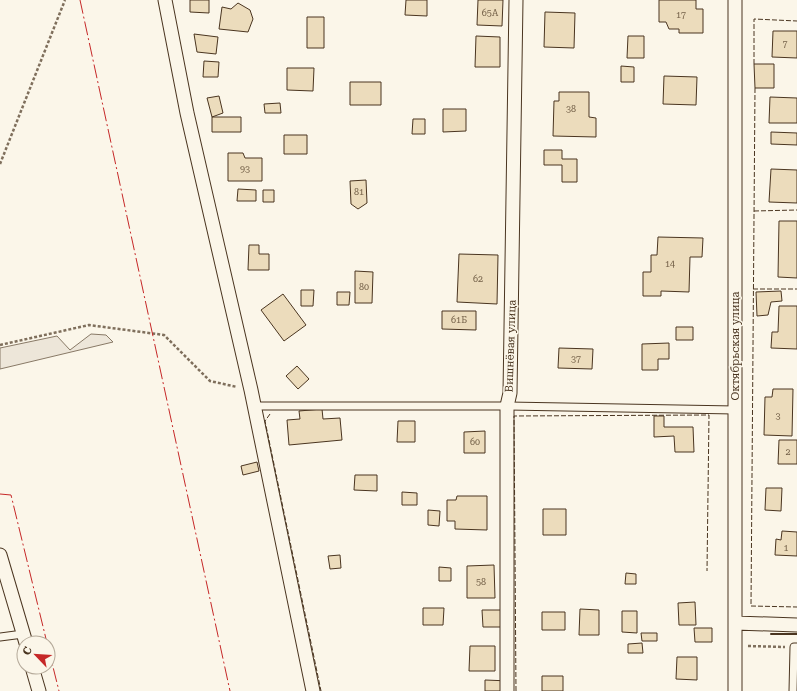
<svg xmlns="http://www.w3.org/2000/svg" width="797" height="691" viewBox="0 0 797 691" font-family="'Roboto Serif',serif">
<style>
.green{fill:#ede6d9;stroke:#887966}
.building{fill:#ecdcbc;stroke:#4a3520}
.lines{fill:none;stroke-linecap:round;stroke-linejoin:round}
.lane-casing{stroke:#4a3520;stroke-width:9}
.street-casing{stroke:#4a3520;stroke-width:15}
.path{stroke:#7f6f5c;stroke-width:2.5;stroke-dasharray:3 2;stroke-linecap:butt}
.lane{stroke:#fbf6e9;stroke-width:7}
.street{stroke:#fbf6e9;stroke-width:13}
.fence{stroke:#4a3520;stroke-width:1;stroke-dasharray:5 2;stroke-linecap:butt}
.wall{stroke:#4a3520;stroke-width:2}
.power{stroke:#c62828;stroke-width:1;stroke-dasharray:14 3 2 3;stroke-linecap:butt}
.labels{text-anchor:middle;stroke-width:3;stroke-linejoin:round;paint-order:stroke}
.number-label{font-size:9px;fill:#725f47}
.street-label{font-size:11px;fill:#4a3520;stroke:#fbf6e9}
</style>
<rect width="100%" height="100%" fill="#fbf6e9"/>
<path class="green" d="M91,334L106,335L113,342L0,369V348L57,336L70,350Z"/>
<path class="building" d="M190,0H209V13L190,12Z
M406,0H427V16L405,15Z
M478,0H503L502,26L477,25Z
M659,0H696V9H703V33H679V29H669L666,22H659Z
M238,3L250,10L253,19L248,32L219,29L222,7L231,9Z
M545,12L575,13L574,48L544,47Z
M307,17H324V48H307Z
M773,31H797V58L772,57Z
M194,34L218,37L216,54L197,52Z
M476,36L500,37V67H475Z
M628,36H644V58H627Z
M204,61L219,62L218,77H203Z
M754,64H774V88H755Z
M621,66L634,67V82H621Z
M287,68H314L313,91L287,90Z
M664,76L697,77L696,105L663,104Z
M350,82H381V105H350Z
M559,92H589V117L596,118V137L553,136L554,101H559Z
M219,96L223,113L212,117L207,98Z
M770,97L797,98V123H769Z
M280,103L281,113H265L264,104Z
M443,109H466V131L443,132Z
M212,117H241V132H212Z
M413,119H425V134H412Z
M771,132L797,133V145L771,144Z
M284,135H307V154H284Z
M544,150H562V159H577V182H562V165H544Z
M228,153H243L245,158H262V181H228Z
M771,169L797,170V203L769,202Z
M366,180L367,203L358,209L351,204L350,181Z
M238,189L256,190V201H237Z
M263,190H274V202H263Z
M779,221H797V278L778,277Z
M658,237L703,238L702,257H690L689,292L661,291V296H643V272H651V255H657Z
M249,245H259V254H269V270H248Z
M459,254L498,255L497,304L457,302Z
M355,271L373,272L372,303H355Z
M301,290H314L313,306H301Z
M781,291L782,301L771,302L768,315L757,316L756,292Z
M337,292H350L349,305H337Z
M283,294L306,325L284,341L261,310Z
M779,306H797V349L771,348L772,332H778Z
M442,311H476V330L442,329Z
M676,327H693V340H676Z
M669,343V359H658V370H642V344Z
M559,348L593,349L592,369L558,368Z
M297,366L309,379L298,389L286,376Z
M773,389H793L792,436L764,435L765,397H772Z
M322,409L323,419L340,418L342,440L289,445L287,420L300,419L299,411Z
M654,416H664V427H693L694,452H675L674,436L654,437Z
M398,421H415V442H397Z
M485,431V453H464V432Z
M779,440H797V464H778Z
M257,462L259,471L243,475L241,466Z
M355,475H377V491L354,490Z
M766,488H782L781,511L765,510Z
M402,492L417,493V505H402Z
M457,496H487V530L455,529V521H447V500H456Z
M543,509H566V535H543Z
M428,510L440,511L439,526L428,525Z
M782,531L797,532V556L775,555L776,539L781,540Z
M340,555L341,568L330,569L328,556Z
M494,565L495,598H467V566Z
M439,567L451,568V581H439Z
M626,573L636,574V584H625Z
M695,602L696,625H679L678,603Z
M423,608H444L443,625H423Z
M580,609L599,610V635H579Z
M482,610H502V627H483Z
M622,611H637V633L622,632Z
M542,612H565V630H542Z
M694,628H712V642H695Z
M641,633H657V641H642Z
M642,643L643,653H628V644Z
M470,646H495V671H469Z
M677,657H697V680L676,679Z
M542,676H563V691H542Z
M485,680L510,681V691H485Z"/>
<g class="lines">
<g class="lane-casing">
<path id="lane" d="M254,406H507L735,410
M0,637L23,634
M793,691L794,647H797"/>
</g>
<g class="street-casing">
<path id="street" d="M165,0L187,113L251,390L313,691
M0,555L26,643
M735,623L797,625
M32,667L39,691
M507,691V406L510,393L516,0
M735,691V0"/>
</g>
<path class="path" d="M0,164L65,0
M0,345L89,325L164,335L210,381L237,387
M748,646L785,647"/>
<use href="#lane" class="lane"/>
<use href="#street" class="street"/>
<path class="fence" d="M754,64V19L797,21
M755,88L751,606L797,607
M754,211L797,210
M753,289H797
M270,414L265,421L321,691
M516,691L514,416L709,415L707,571"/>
<path class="wall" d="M771,634H797"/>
<path class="power" d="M80,0L230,691
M0,494L11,495L47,643
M48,647L59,691"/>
</g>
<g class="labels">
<g class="number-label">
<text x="490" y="16">65А</text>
<text x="681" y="18">17</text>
<text x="785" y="47">7</text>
<text x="571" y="112">38</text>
<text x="245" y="172">93</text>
<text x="359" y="195">81</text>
<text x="670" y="267">14</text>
<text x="478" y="282">62</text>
<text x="364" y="290">80</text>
<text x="459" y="323">61Б</text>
<text x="576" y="362">37</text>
<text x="778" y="419">3</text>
<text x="475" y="445">60</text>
<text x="788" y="455">2</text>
<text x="786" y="551">1</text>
<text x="481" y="585">58</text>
</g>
<g class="street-label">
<text transform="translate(510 346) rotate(-88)" y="4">Вишнёвая улица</text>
<text transform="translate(735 346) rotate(-90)" y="4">Октябрьская улица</text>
</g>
</g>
<g transform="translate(36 655) rotate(295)"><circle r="19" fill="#fbf6e9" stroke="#b4a999"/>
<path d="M0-3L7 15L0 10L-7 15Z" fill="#c62828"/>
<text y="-6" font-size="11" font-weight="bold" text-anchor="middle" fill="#4a3520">С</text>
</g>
</svg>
